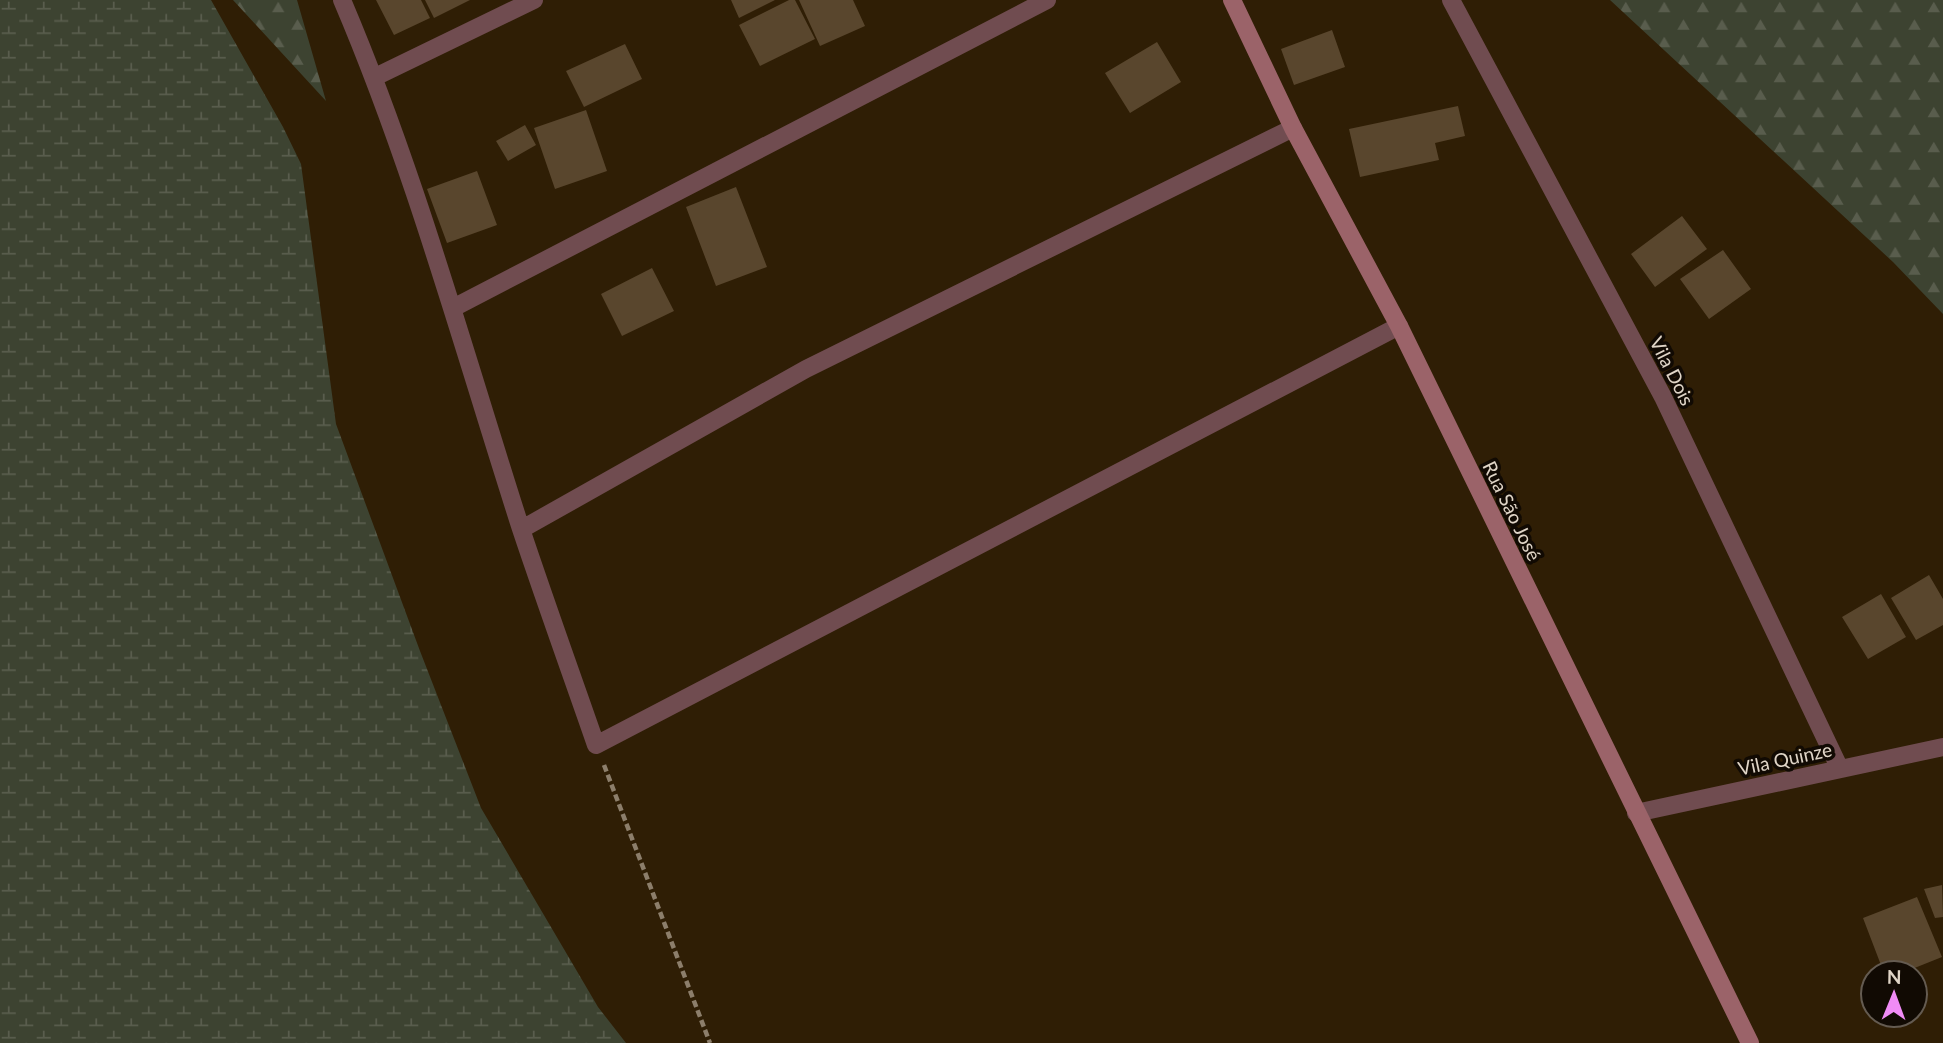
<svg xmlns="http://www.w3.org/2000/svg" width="1943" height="1043" viewBox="0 0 1943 1043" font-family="Lato,sans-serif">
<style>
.forest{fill:url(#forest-firs)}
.wetland{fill:url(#wetland-marsh)}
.building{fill:#59462d}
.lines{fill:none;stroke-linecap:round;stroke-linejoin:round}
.path{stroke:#8c7e6b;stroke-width:4.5;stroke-dasharray:7 3.5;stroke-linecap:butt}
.street{stroke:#704c50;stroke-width:18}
.secondary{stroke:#9b6369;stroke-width:18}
.labels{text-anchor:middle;stroke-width:7;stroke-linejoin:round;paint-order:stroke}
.street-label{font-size:19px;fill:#e0d5c7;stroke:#110a03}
</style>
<defs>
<pattern id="forest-firs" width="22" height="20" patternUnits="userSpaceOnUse" patternTransform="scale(1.75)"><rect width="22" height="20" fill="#3d4331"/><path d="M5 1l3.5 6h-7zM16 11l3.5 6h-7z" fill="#595d4d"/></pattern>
<pattern id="wetland-marsh" width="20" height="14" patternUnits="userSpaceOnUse" patternTransform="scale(1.75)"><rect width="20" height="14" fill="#3d4331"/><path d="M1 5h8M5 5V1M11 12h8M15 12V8" fill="none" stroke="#595d4d"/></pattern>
</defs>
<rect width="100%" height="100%" fill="#2f1e05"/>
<path class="forest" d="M233,0H297L326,101Z
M1610,0H1943V314L1893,262Z"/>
<path class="wetland" d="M0,0H211L283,127L301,164L336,424L420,651L481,808L598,1007L626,1043H0Z"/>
<path class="building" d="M376,0H421L430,18L394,35Z
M425,0H470L434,18Z
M731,0H775L739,18Z
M789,0H795L815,39L760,66L739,25Z
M799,0H853L865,26L820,46Z
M1332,30L1345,67L1294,85L1281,49Z
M1157,42L1181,82L1130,113L1105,73Z
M625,44L642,79L584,107L566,71Z
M1458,106L1465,136L1435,143L1439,160L1360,177L1349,129Z
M586,110L607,171L555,189L534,128Z
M525,125L536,145L508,161L496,141Z
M477,171L497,225L447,243L427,189Z
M736,187L767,267L716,286L686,207Z
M1682,216L1707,249L1655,287L1631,254Z
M1723,250L1751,289L1709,319L1680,279Z
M652,268L674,311L622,336L601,294Z
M1929,575L1943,599V625L1916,640L1891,598Z
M1881,594L1906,637L1868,659L1842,617Z
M1942,885L1943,917L1935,918L1924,889Z
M1917,897L1942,957L1902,973H1884L1863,918Z"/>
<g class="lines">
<path class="path" d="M604,765L710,1043"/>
<path class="street" d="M342,0C415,171 464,352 521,529C545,601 571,673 596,745L1399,326
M1451,0L1663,397L1840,769
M375,77L534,0
M453,308L1047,0
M522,529L806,369L1293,128
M1636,813L1943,747"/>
<path class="secondary" d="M1232,0L1293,128L1399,326L1750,1043"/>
</g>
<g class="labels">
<g class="street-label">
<text transform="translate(1672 371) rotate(63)" y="7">Vila Dois</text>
<text transform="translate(1512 511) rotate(64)" y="7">Rua São José</text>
<text transform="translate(1785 759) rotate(-12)" y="7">Vila Quinze</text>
</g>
</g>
<g transform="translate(1894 994) rotate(1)"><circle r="33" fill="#110a03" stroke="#645b51" stroke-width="2"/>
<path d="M0-5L12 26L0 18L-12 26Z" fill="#f08bf6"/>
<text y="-10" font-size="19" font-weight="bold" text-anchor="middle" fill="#e0d5c7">N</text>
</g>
</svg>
